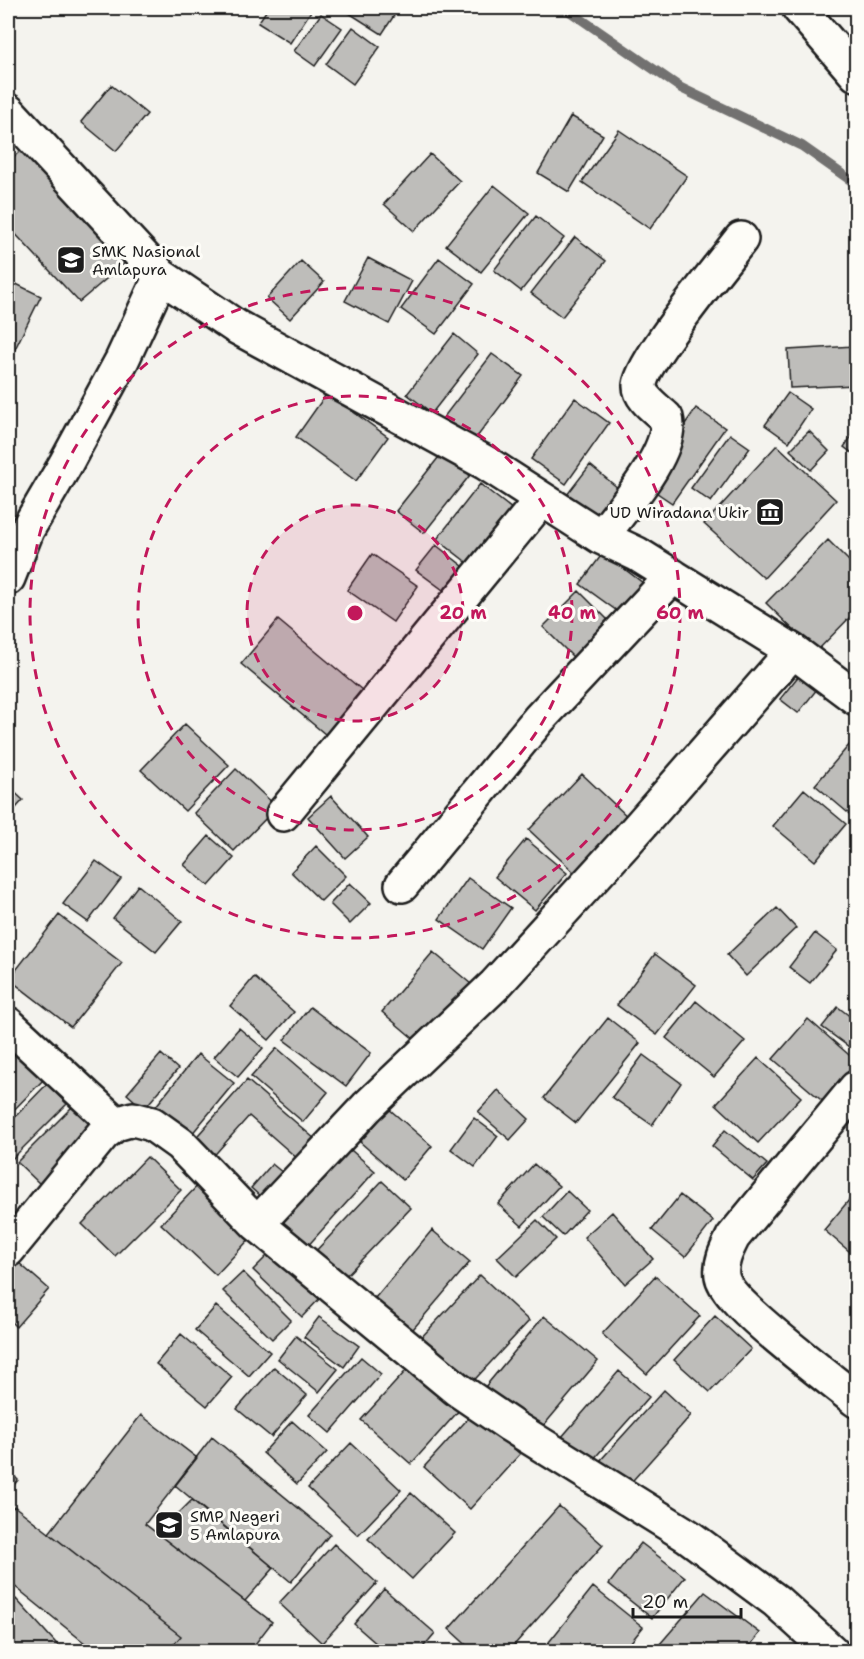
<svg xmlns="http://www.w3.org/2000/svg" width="864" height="1659" viewBox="0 0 864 1659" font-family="'Shantell Sans',sans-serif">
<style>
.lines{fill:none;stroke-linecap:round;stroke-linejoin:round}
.stream{stroke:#72716f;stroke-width:10}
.building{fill:#bebdba;stroke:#1c1c1c;stroke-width:1.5}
.street-casing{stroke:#1c1c1c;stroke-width:38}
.street{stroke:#fdfcf7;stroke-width:33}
.ring{fill:none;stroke:#c2185b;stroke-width:3;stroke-dasharray:10 8}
.labels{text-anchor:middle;stroke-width:6;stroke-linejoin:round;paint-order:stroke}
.poi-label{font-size:16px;fill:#1c1c1c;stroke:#fdfcf7;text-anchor:start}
.centre{fill:#c2185b;stroke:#fdfcf7;stroke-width:3}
.ring-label{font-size:18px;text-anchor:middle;font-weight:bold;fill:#c2185b;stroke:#fdfcf7;stroke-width:6;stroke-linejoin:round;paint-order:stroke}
</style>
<rect width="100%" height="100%" fill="#f4f3ee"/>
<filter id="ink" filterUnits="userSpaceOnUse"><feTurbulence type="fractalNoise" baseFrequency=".0167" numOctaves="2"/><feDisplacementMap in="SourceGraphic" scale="12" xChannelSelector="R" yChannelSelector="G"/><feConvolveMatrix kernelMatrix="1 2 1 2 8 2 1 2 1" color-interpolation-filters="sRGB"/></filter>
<g filter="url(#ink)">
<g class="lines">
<path class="stream" d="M565,8L681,88L802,146L856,184"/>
</g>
<path class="building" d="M268,8H313L290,43L258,23Z
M352,8H399L382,34L349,13Z
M321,14L342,28L315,66L294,51Z
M353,27L380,47L353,84L326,64Z
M111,85L147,114L116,151L81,122Z
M571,116L603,135L569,192L538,173Z
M619,130L687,176L650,229L582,182Z
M28,144L132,257L79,302L8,226V162Z
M430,154L460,181L414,231L384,204Z
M494,185L529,213L481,272L446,245Z
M536,216L564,238L521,291L494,270Z
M575,237L606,261L562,317L531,293Z
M368,258L412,281L389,324L345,301Z
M439,258L474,284L436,334L401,309Z
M301,261L324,282L290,319L267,298Z
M8,280L41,296L14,351L8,347Z
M454,334L478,354L432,413L407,394Z
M854,346L855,385L790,388L788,350Z
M492,354L523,376L474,441L443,418Z
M327,393L388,437L356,481L296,437Z
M788,393L811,409L789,442L765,425Z
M575,398L609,423L566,484L531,459Z
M696,408L725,428L672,503L644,484Z
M856,430V456L844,447Z
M809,431L829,451L811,470L790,450Z
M730,434L750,448L711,502L691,488Z
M777,445L836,500L764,578L704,524Z
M442,453L470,475L424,533L396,511Z
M590,465L624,493L597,527L563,500Z
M480,484L517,513L474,568L437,539Z
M828,540L856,568V611L816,652L766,603Z
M436,545L473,574L454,598L416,570Z
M603,553L647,586L624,616L580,584Z
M372,554L418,586L393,622L347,590Z
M579,591L616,628L580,664L543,627Z
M278,620L368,695L331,739L241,664Z
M800,674L818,688L798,713L780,699Z
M185,724L229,765L185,811L141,770Z
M856,737V815L854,818L815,785Z
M236,769L277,807L234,851L194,813Z
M582,774L629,818L576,874L529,830Z
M8,786L23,800L8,817Z
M804,789L846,824L815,861L773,826Z
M331,796L368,837L345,858L308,817Z
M209,836L234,858L209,886L184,865Z
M526,839L567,873L535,910L495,877Z
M316,846L346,876L321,901L291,872Z
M96,861L121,879L88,922L63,904Z
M468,878L511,908L482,949L439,919Z
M350,883L371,903L350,924L330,904Z
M138,885L182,921L156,952L113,918Z
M777,908L796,928L746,976L727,955Z
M59,915L122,963L71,1027L9,979Z
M815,933L837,950L810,983L789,967Z
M433,952L471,984L421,1045L382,1012Z
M655,954L696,985L657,1035L617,1005Z
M254,977L294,1012L269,1040L230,1006Z
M696,1001L745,1041L714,1077L666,1038Z
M310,1007L371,1053L346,1086L284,1040Z
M838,1007L856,1021V1052L822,1027Z
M608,1018L640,1043L576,1123L544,1098Z
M808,1019L856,1061V1071L827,1105L773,1059Z
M239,1028L263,1048L238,1077L214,1057Z
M8,1042L46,1077L8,1116Z
M277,1048L328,1092L303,1122L251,1077Z
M161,1054L178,1069L144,1109L127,1094Z
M198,1054L234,1083L191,1135L156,1106Z
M643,1055L681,1083L652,1125L612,1097Z
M758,1058L801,1097L758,1143L716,1104Z
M247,1080L316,1140L299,1160L249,1116L210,1160L191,1143Z
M47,1084L67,1104L12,1159L8,1154V1124Z
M498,1090L529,1119L510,1140L478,1112Z
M73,1106L97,1130L41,1185L17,1162Z
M389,1109L432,1146L403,1180L360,1142Z
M474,1118L498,1136L475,1167L451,1149Z
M725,1130L767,1164L753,1180L712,1146Z
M344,1144L375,1171L305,1249L275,1222Z
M147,1157L181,1190L115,1256L82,1224Z
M272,1164L294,1182L272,1207L251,1188Z
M534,1164L559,1186L522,1226L498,1204Z
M382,1181L411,1208L340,1282L312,1255Z
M200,1183L254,1234L216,1275L161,1224Z
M567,1191L587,1210L563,1236L543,1217Z
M680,1195L713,1221L685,1257L652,1230Z
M849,1200L856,1207V1257L824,1230Z
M612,1212L653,1259L625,1284L584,1237Z
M537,1220L556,1239L516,1277L497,1258Z
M432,1230L470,1262L408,1335L370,1304Z
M275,1248L324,1294L302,1317L253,1270Z
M11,1256L49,1289L16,1327L8,1319V1260Z
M243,1272L291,1320L272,1339L223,1291Z
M480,1275L529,1321L466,1389L416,1343Z
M655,1276L700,1316L647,1374L602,1334Z
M216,1306L270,1352L249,1376L195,1330Z
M544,1316L598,1361L539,1431L485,1387Z
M715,1316L751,1349L710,1392L674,1360Z
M319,1317L359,1346L344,1367L304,1337Z
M181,1334L232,1377L207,1406L156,1364Z
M296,1336L338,1369L319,1392L278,1359Z
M361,1357L381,1374L330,1433L309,1415Z
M414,1362L463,1406L411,1464L361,1420Z
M274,1367L307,1395L271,1437L237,1409Z
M619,1371L649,1397L590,1463L561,1438Z
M664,1390L691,1415L626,1488L598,1463Z
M474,1412L520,1454L470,1509L424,1467Z
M141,1415L197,1458L145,1524L272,1622L249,1652H167L181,1636L49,1533Z
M292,1421L327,1452L297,1484L263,1453Z
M212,1437L330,1534L291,1582L175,1485Z
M351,1443L401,1490L358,1535L308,1488Z
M8,1470L18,1480L8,1492Z
M411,1493L455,1533L412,1579L368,1539Z
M192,1500L274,1568L245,1601L158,1534Z
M14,1506L49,1533L181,1636L167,1652H96L8,1581V1514Z
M559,1506L603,1545L508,1652H474L449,1629Z
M641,1543L685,1577L652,1618L609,1584Z
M334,1544L377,1583L322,1643L279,1603Z
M593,1587L643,1627L623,1652H541Z
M384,1589L435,1633L419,1652H386L354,1624Z
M705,1592L760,1633L745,1652H653Z
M16,1599L64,1652H8V1607Z"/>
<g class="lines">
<g class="street-casing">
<path id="street" d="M799,8L856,74
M8,111L161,276L235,326L486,463L601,537L637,554L793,651L856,698
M601,537C621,510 675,450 666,418C658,410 639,398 640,385C642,361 722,264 741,239
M8,578L27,530L65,465L122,360L161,276
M283,814L541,500
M402,885L539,719L673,576
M8,1024L116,1124
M856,1088L733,1237C727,1249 720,1262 722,1276C726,1303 831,1379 856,1400
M257,1224L367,1107L495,985L624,844L793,651
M8,1250L103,1134L116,1124L133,1119L152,1124L180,1144L257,1224L457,1389L510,1425L688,1536L776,1601L832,1652"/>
</g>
<use href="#street" class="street"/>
</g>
</g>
<circle cx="355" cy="613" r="108" fill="#c2185b" fill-opacity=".12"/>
<g class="ring">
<circle cx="355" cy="613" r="108"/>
<circle cx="355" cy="613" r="217"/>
<circle cx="355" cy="613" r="325"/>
</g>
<defs>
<g id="school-square" transform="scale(1.5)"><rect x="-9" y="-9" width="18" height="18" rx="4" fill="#1c1c1c" stroke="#fdfcf7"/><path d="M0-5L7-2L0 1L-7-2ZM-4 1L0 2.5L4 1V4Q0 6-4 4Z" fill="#fff"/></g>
<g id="museum-square" transform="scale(1.5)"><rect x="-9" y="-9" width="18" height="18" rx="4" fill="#1c1c1c" stroke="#fdfcf7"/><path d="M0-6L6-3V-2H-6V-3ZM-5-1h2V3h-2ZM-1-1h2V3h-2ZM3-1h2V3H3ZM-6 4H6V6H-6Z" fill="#fff"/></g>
</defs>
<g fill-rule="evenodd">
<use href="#school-square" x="71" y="260"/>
<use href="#museum-square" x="770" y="512"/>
<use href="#school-square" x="169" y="1525"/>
</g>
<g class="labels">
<g class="poi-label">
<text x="92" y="257">SMK Nasional<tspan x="92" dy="18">Amlapura</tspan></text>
<text x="749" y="518" text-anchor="end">UD Wiradana Ukir</text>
<text x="190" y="1522">SMP Negeri<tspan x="190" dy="18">5 Amlapura</tspan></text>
</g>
</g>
<circle cx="355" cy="613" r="9" class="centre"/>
<g class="ring-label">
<text x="463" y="619">20 m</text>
<text x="572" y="619">40 m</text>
<text x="680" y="619">60 m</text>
</g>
<rect width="864" height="1659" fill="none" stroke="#fdfcf7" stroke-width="30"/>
<rect x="15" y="15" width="834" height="1629" fill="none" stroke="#1c1c1c" stroke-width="2" filter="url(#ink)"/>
<path d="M633 1608v9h108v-9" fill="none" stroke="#1c1c1c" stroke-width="3"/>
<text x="642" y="1608" font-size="18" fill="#1c1c1c" stroke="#fdfcf7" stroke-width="4.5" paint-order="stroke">20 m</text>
</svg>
